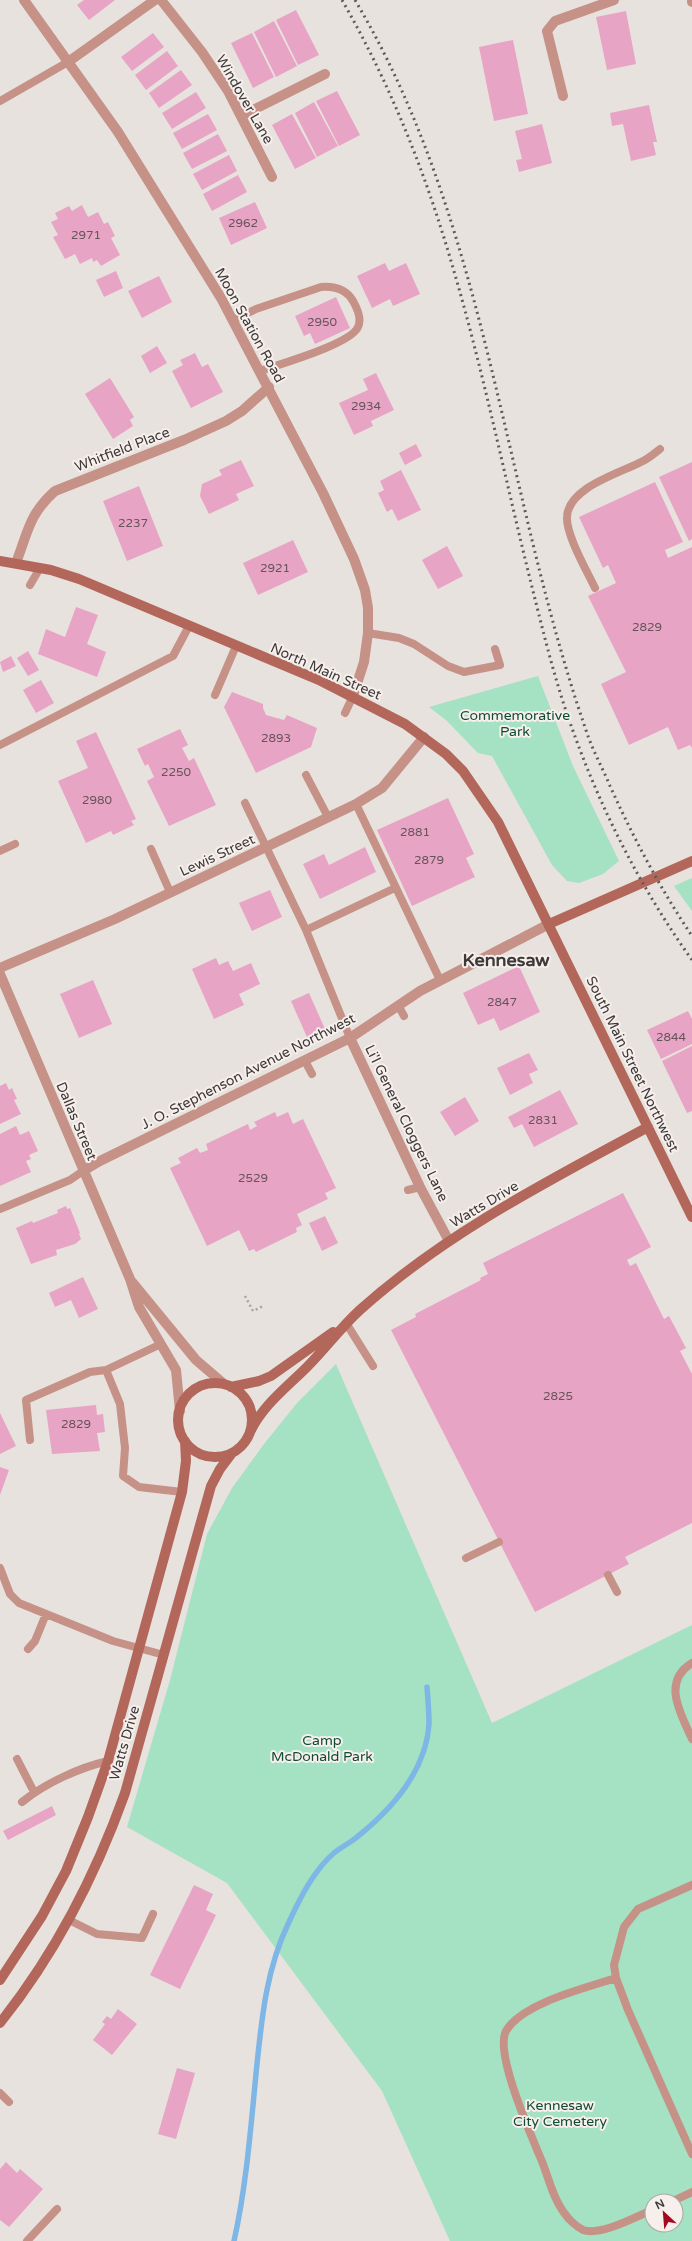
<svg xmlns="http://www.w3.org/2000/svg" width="692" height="2241" viewBox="0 0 692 2241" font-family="'Varela Round',sans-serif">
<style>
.green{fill:#a5e1c3;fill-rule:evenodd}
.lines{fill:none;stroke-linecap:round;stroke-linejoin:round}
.stream{stroke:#7eb7e5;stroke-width:5.5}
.building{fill:#e7a4c5}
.path{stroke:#a7a29f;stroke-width:2.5;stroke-dasharray:2 3;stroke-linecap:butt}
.service{stroke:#c69187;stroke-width:8}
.minor{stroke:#c69187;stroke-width:10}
.tertiary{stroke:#c69187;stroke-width:10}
.secondary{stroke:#b3675a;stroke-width:10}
.rail{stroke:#5e5a59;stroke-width:3;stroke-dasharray:2 4;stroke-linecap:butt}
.labels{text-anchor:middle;stroke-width:4;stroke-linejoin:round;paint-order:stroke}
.number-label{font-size:12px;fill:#67545b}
.street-label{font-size:14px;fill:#3c3938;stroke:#f6efec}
.park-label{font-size:14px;fill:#104b33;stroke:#f6efec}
.district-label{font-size:18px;font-weight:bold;fill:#3c3938;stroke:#f6efec}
</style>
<rect width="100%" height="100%" fill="#e8e2de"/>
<path class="green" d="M538,676L573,766L619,861L603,874L579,883L567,881L552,865L492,756L478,753L446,720L429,707Z
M692,878V911L674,886Z
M336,1364L492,1723L692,1625V2241H450L382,2091L227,1883L127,1827L170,1680L207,1534L232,1488L264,1444L297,1403ZM652,2201H676V2225H652Z"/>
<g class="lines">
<path class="stream" d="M234,2241C247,2183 251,2123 257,2064C262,2015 267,1967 289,1922C300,1898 314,1870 334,1853C341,1847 350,1843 357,1837C392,1809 426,1771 429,1724C429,1712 428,1699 427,1687"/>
</g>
<path class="building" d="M84,0H115L89,20L77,5Z
M296,10L319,55L298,65L276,20Z
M626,11L636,64L607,70L596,17Z
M274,21L297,66L276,77L254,32Z
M153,33L164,47L132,71L121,57Z
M252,33L274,77L253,88L231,43Z
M513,40L528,114L494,121L479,47Z
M167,51L178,66L146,90L135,75Z
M181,70L192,85L159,108L149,93Z
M337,91L360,135L339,146L316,101Z
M196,92L206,108L172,129L162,113Z
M314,102L338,146L317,157L295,113Z
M649,105L657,142H653L656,155L631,161L623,124L612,126L610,113Z
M208,114L217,130L182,149L173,133Z
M292,114L316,158L295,169L272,125Z
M542,124L552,163L519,172L516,160L522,159L515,131Z
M218,134L227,151L192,169L183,153Z
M229,155L237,171L202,190L193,174Z
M238,175L247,192L212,211L203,194Z
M255,202L267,228L231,245L219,218Z
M82,205L88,217L98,212L104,224L108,222L115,236L111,238L120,255L101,266L97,260L93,262L92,258L80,264L75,254L65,259L53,237L58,235L51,222L58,219L55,213L69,206L72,211Z
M385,263L389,271L406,263L420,294L393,306L390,299L372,308L357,276Z
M116,271L123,288L104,297L96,280Z
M159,276L172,302L142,318L128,291Z
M336,297L350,328L315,344L310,333L304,336L295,316Z
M157,346L167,363L150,373L141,356Z
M195,353L202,367L208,364L223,392L191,408L172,371L183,365L180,360Z
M376,373L394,410L371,421L373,426L354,435L339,403L368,390L363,379Z
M110,378L134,417L130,420L133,426L113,439L85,394Z
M416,444L422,456L405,465L399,453Z
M241,460L254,486L236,494L239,500L209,514L200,496L202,484L222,475L219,470Z
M692,462V539L689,541L659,477Z
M401,470L421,510L398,521L392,509L387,512L378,493L384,490L380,481Z
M655,482L683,542L665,550L668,558L692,547V748L690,745L678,750L668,727L629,745L601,684L626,672L588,596L616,583L608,565L603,568L579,517Z
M139,486L163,546L127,561L103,501Z
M293,540L308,572L258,595L243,563Z
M447,546L463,576L438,589L422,560Z
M76,607L98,615L87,644L106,652L97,677L38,654L46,629L65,637Z
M28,651L39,670L28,676L17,658Z
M11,656L16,666L3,672L0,662Z
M41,680L54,703L36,713L23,690Z
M232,692L263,704V708L266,715L284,720L287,715L317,728L311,747L256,773L224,707Z
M180,729L188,745L182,748L189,761L194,758L216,805L169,826L147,781L154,777L148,764L145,766L137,749Z
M96,732L136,819L131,821L134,825L113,835L111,831L86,843L58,781L88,768L76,741Z
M448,798L474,854L466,858L475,877L412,906L377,830Z
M365,847L376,872L320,899L303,864L324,854L329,865Z
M270,890L282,917L252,931L239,903Z
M216,958L219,965L228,961L233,971L251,963L260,984L239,994L244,1005L214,1019L192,969Z
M519,966L540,1012L500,1031L494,1018L478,1025L463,993Z
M93,980L112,1024L79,1038L60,994Z
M309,993L325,1029L307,1037L291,1001Z
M688,1011L692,1019V1044L661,1059L647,1030Z
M692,1046V1111L687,1113L662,1061Z
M529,1053L538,1070L529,1074L533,1083L510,1095L497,1068Z
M6,1083L9,1090L12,1088L17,1099L14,1100L21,1114L0,1124V1086Z
M560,1090L578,1124L534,1147L522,1124L514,1128L508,1117Z
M465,1097L479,1121L455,1136L440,1112Z
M275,1112L277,1117L288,1112L293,1124L303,1119L336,1188L325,1193L328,1199L297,1214L302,1225L296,1228L297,1232L256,1252L254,1249L249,1251L239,1230L207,1246L170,1168L181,1163L178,1158L197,1148L200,1153L208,1150L206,1144L248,1124L250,1130L257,1126L254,1122Z
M16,1126L20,1135L29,1131L38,1151L29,1155L31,1159L26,1161L31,1172L0,1186V1134Z
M623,1193L651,1247L627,1260L630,1266L636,1263L664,1319L669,1316L686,1348L680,1351L692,1374V1523L625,1557L629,1564L535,1612L391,1330L416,1317L415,1314L481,1280L480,1278L488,1274L483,1263Z
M66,1206L67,1209L70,1208L80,1233L79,1234L81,1239L75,1244L56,1250L57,1255L31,1264L16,1228L32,1221L33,1223L58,1213L57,1210Z
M325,1216L338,1243L322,1251L309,1223Z
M83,1277L98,1309L79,1318L71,1300L55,1307L49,1293Z
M96,1405L97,1415L103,1414L105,1432L97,1433L100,1451L52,1454L46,1410Z
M0,1413L16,1446L0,1454Z
M0,1467L9,1470L0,1495Z
M52,1806L56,1815L8,1840L3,1831Z
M194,1885L213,1894L206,1910L216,1915L180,1989L150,1975Z
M118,2009L137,2024L112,2055L93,2040L105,2024L102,2022L107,2016L111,2019Z
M177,2068L195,2073L176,2139L158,2134Z
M6,2162L17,2173L20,2169L43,2189L9,2227L0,2220V2169Z"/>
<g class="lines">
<path class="path" d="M245,1296L253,1311L263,1306"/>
<path class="service" d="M0,101L68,62
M233,320L256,309L321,287C334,286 346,289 353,301C357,308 362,319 358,327C351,344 280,364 260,371
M30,585L40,568
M595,588C587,571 566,535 567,517C568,487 621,473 643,461C649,458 655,453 660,449
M368,633L399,638L414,644L448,666L464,672L500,665L495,649
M215,695L236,646
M345,713L353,696
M0,745L173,656L189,626
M306,775L328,817
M245,803L306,930L350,1038
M356,804L440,980
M151,849L170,892
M0,851L15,844
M306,930L395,888
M398,1005L404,1016
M305,1061L312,1074
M408,1190L420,1187
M0,1209L70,1180L83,1171
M346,1323L373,1366
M161,1344L106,1370L120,1404L125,1448L123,1476L139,1487L182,1492
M30,1440L26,1400L90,1372L106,1370
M466,1558L499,1542
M0,1568L10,1594L19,1603L113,1641L164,1655
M608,1575L617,1592
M28,1649L35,1641L46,1614
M692,1663C661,1682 681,1714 692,1739
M17,1759L34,1792
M22,1802C46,1783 78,1768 108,1761
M692,1885L638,1909L624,1927L614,1965L616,1978L628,2010L692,2154
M69,1920L97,1934L142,1938L153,1914
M616,1978C586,1988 522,2003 506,2031C494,2054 533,2139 543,2164C549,2180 554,2200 565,2214C569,2220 577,2227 583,2230C601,2236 635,2217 652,2210
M0,2093L9,2102
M673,2201L692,2192
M27,2241L57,2209"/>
<path class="minor" d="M161,0L202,52L228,91L272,177
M692,0V2
M68,62L155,0
M563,96L547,31L555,21L614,0
M241,116L325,74
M16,563C28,532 29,514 55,491L184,440L226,421L242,411L269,387
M0,968L115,919L356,804L382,788L424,737
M350,1038L420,1187L449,1241
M83,1171L100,1161L350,1038L420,991L549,924"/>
<path class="tertiary" d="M24,0L118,132L221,298L323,493L354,559L365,590L368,608V633L364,662L353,696
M0,974L130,1279L139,1307L176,1370L180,1411
M132,1282L196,1360L224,1384"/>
<path class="secondary" d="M0,561L51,570L79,579L321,681L405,724L446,754L463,771L498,822L692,1217
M549,924L692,861
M178 1420a37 37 0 1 1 74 0a37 37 0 1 1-74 0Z
M231,1387L259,1381L271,1376L333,1332
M250,1432C263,1405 286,1388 307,1367C326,1348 341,1327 361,1309C446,1233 548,1181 648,1127
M0,1980L42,1916L66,1871L88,1817L108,1761L182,1492L186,1461L185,1441
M0,2023C55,1954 95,1877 125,1793L211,1486L220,1469L232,1453"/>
<path class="rail" d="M342,0C390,84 424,169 451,261C483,369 505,479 532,587C544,635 556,685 573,731C602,812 642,890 692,960
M355,0C488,224 503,493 588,736C594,753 603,769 610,786C634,839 660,888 692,936"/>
</g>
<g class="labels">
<g class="number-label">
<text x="243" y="227">2962</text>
<text x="86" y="239">2971</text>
<text x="322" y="326">2950</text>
<text x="366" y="410">2934</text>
<text x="133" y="527">2237</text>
<text x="275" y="572">2921</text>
<text x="647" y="631">2829</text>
<text x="276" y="742">2893</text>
<text x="176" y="776">2250</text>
<text x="97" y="804">2980</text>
<text x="415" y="836">2881</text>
<text x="429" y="864">2879</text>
<text x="502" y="1006">2847</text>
<text x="671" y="1041">2844</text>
<text x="543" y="1124">2831</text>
<text x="253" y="1182">2529</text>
<text x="558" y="1400">2825</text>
<text x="76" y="1428">2829</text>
</g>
<g class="street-label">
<text transform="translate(245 99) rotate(60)" y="5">Windover Lane</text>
<text transform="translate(250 325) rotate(61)" y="5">Moon Station Road</text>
<text transform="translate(122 449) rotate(-21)" y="5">Whitfield Place</text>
<text transform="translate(326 671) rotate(24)" y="5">North Main Street</text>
<text transform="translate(217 855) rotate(-25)" y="5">Lewis Street</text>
<text transform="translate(633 1064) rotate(64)" y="5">South Main Street Northwest</text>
<text transform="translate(248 1071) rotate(-27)" y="5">J. O. Stephenson Avenue Northwest</text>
<text transform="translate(77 1121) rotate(67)" y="5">Dallas Street</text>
<text transform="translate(407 1123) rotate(64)" y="5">Li'l General Cloggers Lane</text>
<text transform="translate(484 1204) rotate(-31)" y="5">Watts Drive</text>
<text transform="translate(124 1743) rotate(-74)" y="5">Watts Drive</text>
</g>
<g class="park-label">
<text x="515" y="720">Commemorative<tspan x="515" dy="16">Park</tspan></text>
<text x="322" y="1745">Camp<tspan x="322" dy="16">McDonald Park</tspan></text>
<text x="560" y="2110">Kennesaw<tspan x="560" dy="16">City Cemetery</tspan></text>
</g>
<g class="district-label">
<text x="506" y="966">Kennesaw</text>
</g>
</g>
<g transform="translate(664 2213) rotate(334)"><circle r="19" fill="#f6efec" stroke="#aca6a4"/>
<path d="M0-3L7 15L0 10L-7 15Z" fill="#a40821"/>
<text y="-6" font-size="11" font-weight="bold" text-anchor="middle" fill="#3c3938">N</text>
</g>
</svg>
